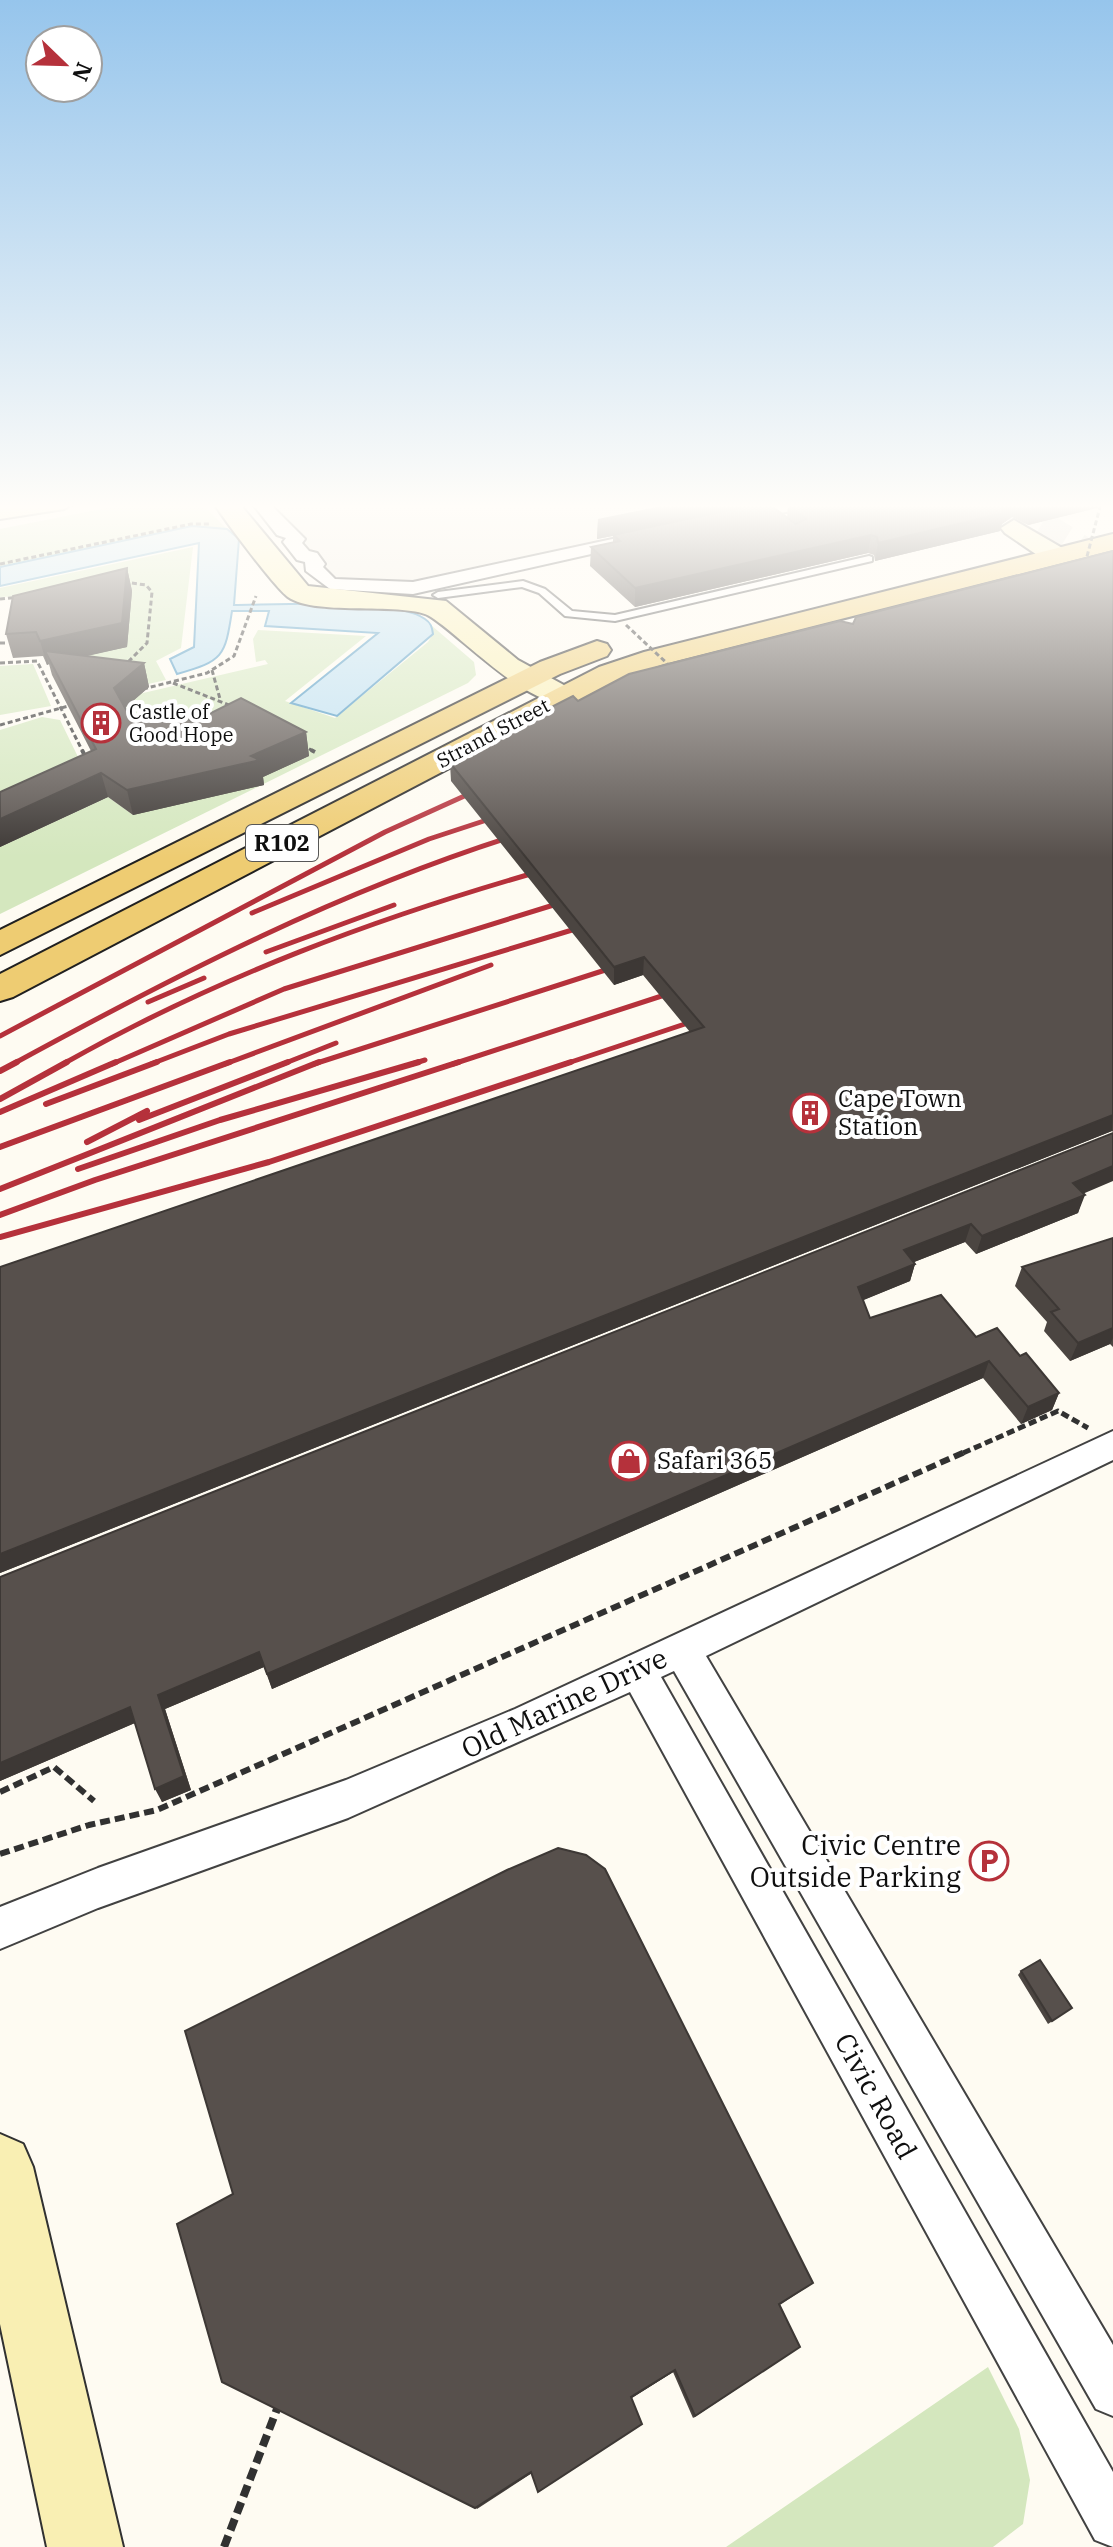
<svg xmlns="http://www.w3.org/2000/svg" width="1113" height="2547" viewBox="0 0 1113 2547" font-family="'IBM Plex Serif',serif">
<style>
.green{fill:#d4e7be}
.plaza{fill:#efebe1}
.water{fill:#bbdff2;stroke:#4795c3;stroke-width:2}
.lines{fill:none;stroke-linecap:round;stroke-linejoin:round}
.secondary-tunnel{stroke:#dad8d0;stroke-width:28;stroke-dasharray:28 14;stroke-linecap:butt}
.lane-casing{stroke:#424242;stroke-width:4}
.street-casing{stroke:#424242;stroke-width:4}
.secondary-casing{stroke:#313131;stroke-width:4}
.primary-casing{stroke:#202020;stroke-width:4}
.path-far4{stroke:#313131;stroke-width:3;stroke-dasharray:5 3;stroke-linecap:butt}
.path-far3{stroke:#313131;stroke-width:4;stroke-dasharray:6 3;stroke-linecap:butt}
.path-far2{stroke:#313131;stroke-width:5;stroke-dasharray:8 4;stroke-linecap:butt}
.path-far1{stroke:#313131;stroke-width:6;stroke-dasharray:10 5;stroke-linecap:butt}
.path{stroke:#313131;stroke-width:8;stroke-dasharray:12 6;stroke-linecap:butt}
.lane{fill:#fff;fill-rule:evenodd}
.street{fill:#fff;fill-rule:evenodd}
.secondary{fill:#f9efb3;fill-rule:evenodd}
.primary{fill:#eecc72;fill-rule:evenodd}
.rail-far1{stroke:#b5313b;stroke-width:5}
.rail{stroke:#b5313b;stroke-width:6}
.path-bridge{stroke:#313131;stroke-width:3;stroke-dasharray:5 3;stroke-linecap:butt}
.wall{fill:#4b4541}
.shaded-wall{fill:#3d3835}
.building{fill:#57504c;stroke:#3d3835;stroke-width:2}
.labels{text-anchor:middle;stroke-width:8;stroke-linejoin:round;paint-order:stroke}
.far-poi-label{font-size:20px;fill:#0f0f0f;stroke:#fff;text-anchor:start}
.far-street-label{font-size:20px;fill:#0f0f0f;stroke:#fff}
.shield{fill:#fff;stroke:#575757;stroke-width:2}
.shield-label{font-size:22px;font-weight:bold;fill:#0f0f0f}
.poi-label{font-size:24px;fill:#0f0f0f;stroke:#fff;text-anchor:start}
.near-street-label{font-size:28px;fill:#0f0f0f;stroke:#fff}
.near-poi-label{font-size:28px;fill:#0f0f0f;stroke:#fff;text-anchor:end}
</style>
<rect width="100%" height="100%" fill="#fefbf2"/>
<path class="green" d="M137,502H200L227,529L192,526L0,567V529Z
M193,547L181,648L156,661L166,680L108,693L89,655L23,596L0,597V588Z
M431,625L474,662L476,675L468,683L0,914V847L108,797L133,815L139,746L113,700L268,664L265,660L256,662L253,639L258,630L366,636L285,701L335,718L428,642L433,634Z
M33,664L51,706L0,715V666Z
M42,717L60,720L79,759L0,806V730Z
M988,2367L1019,2429L1030,2480L1023,2524L993,2547H726Z"/>
<path class="plaza" d="M259,502H769L598,539L603,544L809,502L413,588L335,585Z"/>
<path class="water" d="M192,526L227,529L239,539L234,605C272,605 396,597 425,619C431,623 432,627 433,634L337,716L291,703L378,633L265,626L269,611H232C225,657 223,661 177,674L170,659L194,647L199,543L0,586V567Z"/>
<g class="lines">
<path class="secondary-tunnel" d="M1006,502L1081,549"/>
<g class="lane-casing">
<path id="lane" d="M869,556L872,557V561L615,621L565,616L539,593L522,587L438,598L433,595L438,592L523,581L545,589L572,611L615,615Z"/>
</g>
<g class="street-casing">
<path id="street" d="M251,502H268L305,539L302,543L309,551L317,553L325,564L323,567L335,579L413,582L631,535L640,540L631,545L413,594L330,589L306,571L305,562L297,560L283,542L286,538L277,535Z
M786,502H817L815,506L737,522L728,517L731,513Z
M1113,1431V1460L706,1656L1113,2345V2416L1096,2409L674,1671L661,1677L1113,2472V2547L1095,2540L630,1692L348,1818L98,1908L0,1949V1907L98,1868L346,1780L515,1709Z"/>
</g>
<g class="secondary-casing">
<path id="secondary" d="M12,502H76L64,509L0,519V503Z
M213,502H238L308,586L446,601L518,660L573,690L578,696L573,702C532,713 465,639 431,617C407,601 316,617 288,597C275,588 223,518 213,502Z
M1014,520L1064,549L1068,555L1064,561H1046L1005,533L1001,528Z
M0,2134L23,2144L33,2167L123,2547H47L0,2324Z"/>
</g>
<g class="primary-casing">
<path id="primary" d="M1113,534V550L664,664L619,679L13,997L0,1001V974L599,667L644,652Z
M597,641L607,644L611,650L607,656L560,674L0,955V930L540,662Z"/>
</g>
<path class="path-far4" d="M0,564L191,524H211
M124,582L146,585L152,592L147,643L125,665
M0,599L19,597
M0,643H8
M0,663L37,661L83,752
M212,670L220,699
M173,683L234,707
M143,689L207,673L234,656L256,596
M130,697L143,718L151,722
M0,725L72,705
M302,745L315,752"/>
<path class="path-far3" d="M82,750L87,760
M311,750L315,752"/>
<path class="path-far2" d="M963,1453L1058,1411L1088,1428"/>
<path class="path-far1" d="M0,1792L54,1767L94,1801
M0,1854L89,1825L157,1810L967,1451"/>
<path class="path" d="M224,2547L277,2409"/>
<use href="#lane" class="lane"/>
<use href="#street" class="street"/>
<use href="#secondary" class="secondary"/>
<use href="#primary" class="primary"/>
<path class="rail-far1" d="M252,913L429,839L502,815
M266,952L394,905
M148,1002L204,978
M0,1036L385,832L482,788
M13,1064C178,974 341,890 520,834
M63,1064C217,977 378,917 548,869
M112,1064L284,989L573,899
M151,1064L229,1034L592,924
M225,1064L491,965
M283,1064L336,1043
M314,1064L624,964
M412,1064L425,1060
M453,1064L680,990
M565,1064L706,1017"/>
<path class="rail" d="M0,1071L17,1062
M0,1099L67,1062
M46,1104L157,1062
M0,1112L116,1062
M139,1120L288,1062
M87,1142L147,1111
M0,1147L230,1062
M78,1169L220,1120L419,1062
M0,1189L319,1062
M0,1215L95,1180L459,1062
M0,1237L269,1162L571,1062"/>
<path class="path-bridge" d="M1085,564L1100,507
M626,625L672,668"/>
</g>
<path class="wall" d="M686,502H774L768,503L787,517L788,504L798,502H1113V504L1028,525L1012,517L1002,524L1000,531L875,561L874,555L868,553L635,607L590,566L591,547L613,542V536L597,539L598,520Z
M1113,551V1132L1112,1131L0,1573V1267L690,1032L643,975L614,985L451,781L450,763L452,762L451,758L578,701Z
M127,568L132,591L127,647L85,656L144,663L149,687L125,708L133,722H193L306,732L309,756L263,777L264,785L133,815L108,797L0,847V792L91,751L52,675L49,664L47,665L43,656L13,658L6,634Z
M1113,1133L1084,1193L1078,1213L976,1254L965,1242L914,1262L915,1264L910,1281L863,1300L870,1318L976,1337L1020,1356L1059,1393L1052,1410L1021,1424L983,1378L272,1689L264,1667L165,1709L191,1790L162,1802L135,1723L0,1781V1577Z
M1113,1238V1347L1110,1344L1070,1361L1044,1331L1047,1322L1015,1286L1022,1267Z
M1021,1971L1072,2008L1048,2024L1018,1975Z
M233,2194L813,2283L780,2305L800,2347L693,2418L673,2372L632,2398L532,2473L477,2509Z"/>
<path class="shaded-wall" d="M688,502H774L597,539L598,520Z
M1012,502H1016L1012,517L1002,524L1000,531L875,561L878,543L1003,507Z
M1052,502H1113V504L1028,525L1032,506Z
M871,535L868,553L635,607V588Z
M127,568L132,591L127,647L52,664L45,651L49,664L47,665L40,641Z
M144,663L149,687L120,712L114,688Z
M306,732L309,756L263,777L264,785L133,815L127,790L251,756Z
M101,773L108,797L0,847V819Z
M644,957L643,975L614,985V967Z
M1113,1115L1112,1131L0,1573V1554Z
M1113,1166V1181L1066,1201L1073,1183Z
M1085,1195L1078,1213L976,1254L982,1236Z
M971,1224L965,1242L899,1268L904,1250Z
M915,1264L910,1281L854,1304L858,1287Z
M1113,1328V1338L1110,1344L1070,1361L1078,1343Z
M989,1361L983,1378L272,1689L267,1674Z
M1059,1393L1052,1410L1021,1424L1028,1407Z
M259,1652L264,1667L165,1709L191,1790L162,1802L155,1789L158,1695Z
M130,1707L137,1722L0,1781V1763Z
M675,2370L673,2372L630,2399L631,2397Z
M531,2472L532,2473L475,2508Z"/>
<path class="building" d="M686,502H688L598,520Z
M766,502L796,524L806,519L788,504L798,502H1012L1003,507L1004,513L878,543L877,537L871,535L635,588L591,547L620,541L613,535Z
M1022,502H1052L1032,506Z
M1113,551V1115L0,1554V1267L704,1027L644,957L614,967L450,763L456,759L451,758L573,696L578,701L629,674L840,621L853,624L856,617Z
M127,568L122,623L40,641L36,632L6,634L13,596Z
M45,651L144,663L114,688L133,722L176,712L193,722L241,698L306,732L251,756L260,760L127,790L101,773L0,819V792L96,749Z
M1113,1133V1166L1073,1183L1085,1195L982,1236L971,1224L904,1250L915,1264L858,1287L870,1318L941,1295L976,1337L997,1328L1020,1356L1026,1353L1059,1393L1028,1407L989,1361L267,1674L259,1652L158,1695L184,1776L155,1789L130,1707L0,1763V1577Z
M1113,1238V1328L1078,1343L1051,1312L1059,1309L1022,1267Z
M558,1848L586,1855L605,1869L813,2283L779,2304L800,2347L695,2416L675,2370L631,2397L642,2424L538,2492L531,2472L475,2508L222,2382L177,2224L233,2194L185,2031L507,1870Z
M1040,1960L1072,2008L1052,2021L1021,1971Z"/>
<linearGradient id="sky" x2="0" y2="1"><stop stop-color="#96c5ec"/><stop offset="0.59" stop-color="#fffdf9"/><stop offset="1" stop-color="#fffdf9" stop-opacity="0"/></linearGradient>
<rect width="1113" height="858" fill="url(#sky)"/>
<defs>
<g id="building-ring" transform="scale(2)"><circle r="9.5" fill="#fff" stroke="#b5313b" stroke-width="1.5"/><path d="M-4-6H4V6H1V3H-1V6H-4ZM-2.5-4.3h1.7v1.8h-1.7ZM.8-4.3h1.7v1.8H.8ZM-2.5-1h1.7V.8h-1.7ZM.8-1h1.7V.8H.8Z" fill="#b5313b"/></g>
<g id="shop-ring" transform="scale(2)"><circle r="9.5" fill="#fff" stroke="#b5313b" stroke-width="1.5"/><path d="M-5-2.5h2.3a2.7 3.5 0 0 1 5.4 0H5L5.5 6h-11ZM-1.5-2.5h3a1.5 2.3 0 0 0-3 0Z" fill="#b5313b"/></g>
<g id="parking-ring" transform="scale(2)"><circle r="9.5" fill="#fff" stroke="#b5313b" stroke-width="1.5"/><path d="M-3.5-5.5H1a3.5 3.5 0 0 1 0 7H-1V5.5H-3.5ZM-1-3.4V-.6H.8a1.4 1.4 0 0 0 0-2.8Z" fill="#b5313b"/></g>
</defs>
<g fill-rule="evenodd">
<use href="#building-ring" x="101" y="723"/>
<use href="#building-ring" x="810" y="1113"/>
<use href="#shop-ring" x="629" y="1461"/>
<use href="#parking-ring" x="989" y="1861"/>
</g>
<g class="labels">
<g class="far-poi-label">
<text x="129" y="719">Castle of<tspan x="129" dy="23">Good Hope</tspan></text>
</g>
<g class="far-street-label">
<text transform="translate(493 733) rotate(-28)" y="7">Strand Street</text>
</g>
<rect class="shield" x="246" y="825" width="72" height="36" rx="6"/>
<g class="shield-label">
<text x="282" y="851">R102</text>
</g>
<g class="poi-label">
<text x="838" y="1107">Cape Town<tspan x="838" dy="28">Station</tspan></text>
<text x="657" y="1469">Safari 365</text>
</g>
<g class="near-street-label">
<text transform="translate(564 1703) rotate(-25)" y="10">Old Marine Drive</text>
<text transform="translate(876 2096) rotate(61)" y="10">Civic Road</text>
</g>
<g class="near-poi-label">
<text x="961" y="1855">Civic Centre<tspan x="961" dy="32">Outside Parking</tspan></text>
</g>
</g>
<g transform="translate(64 64) rotate(113)"><circle r="38" fill="#ffffff" stroke="#9f9f9f" stroke-width="2"/>
<path d="M0-6L14 30L0 20L-14 30Z" fill="#b5313b"/>
<text y="-12" font-size="22" font-weight="bold" text-anchor="middle" fill="#0f0f0f">N</text>
</g>
</svg>
